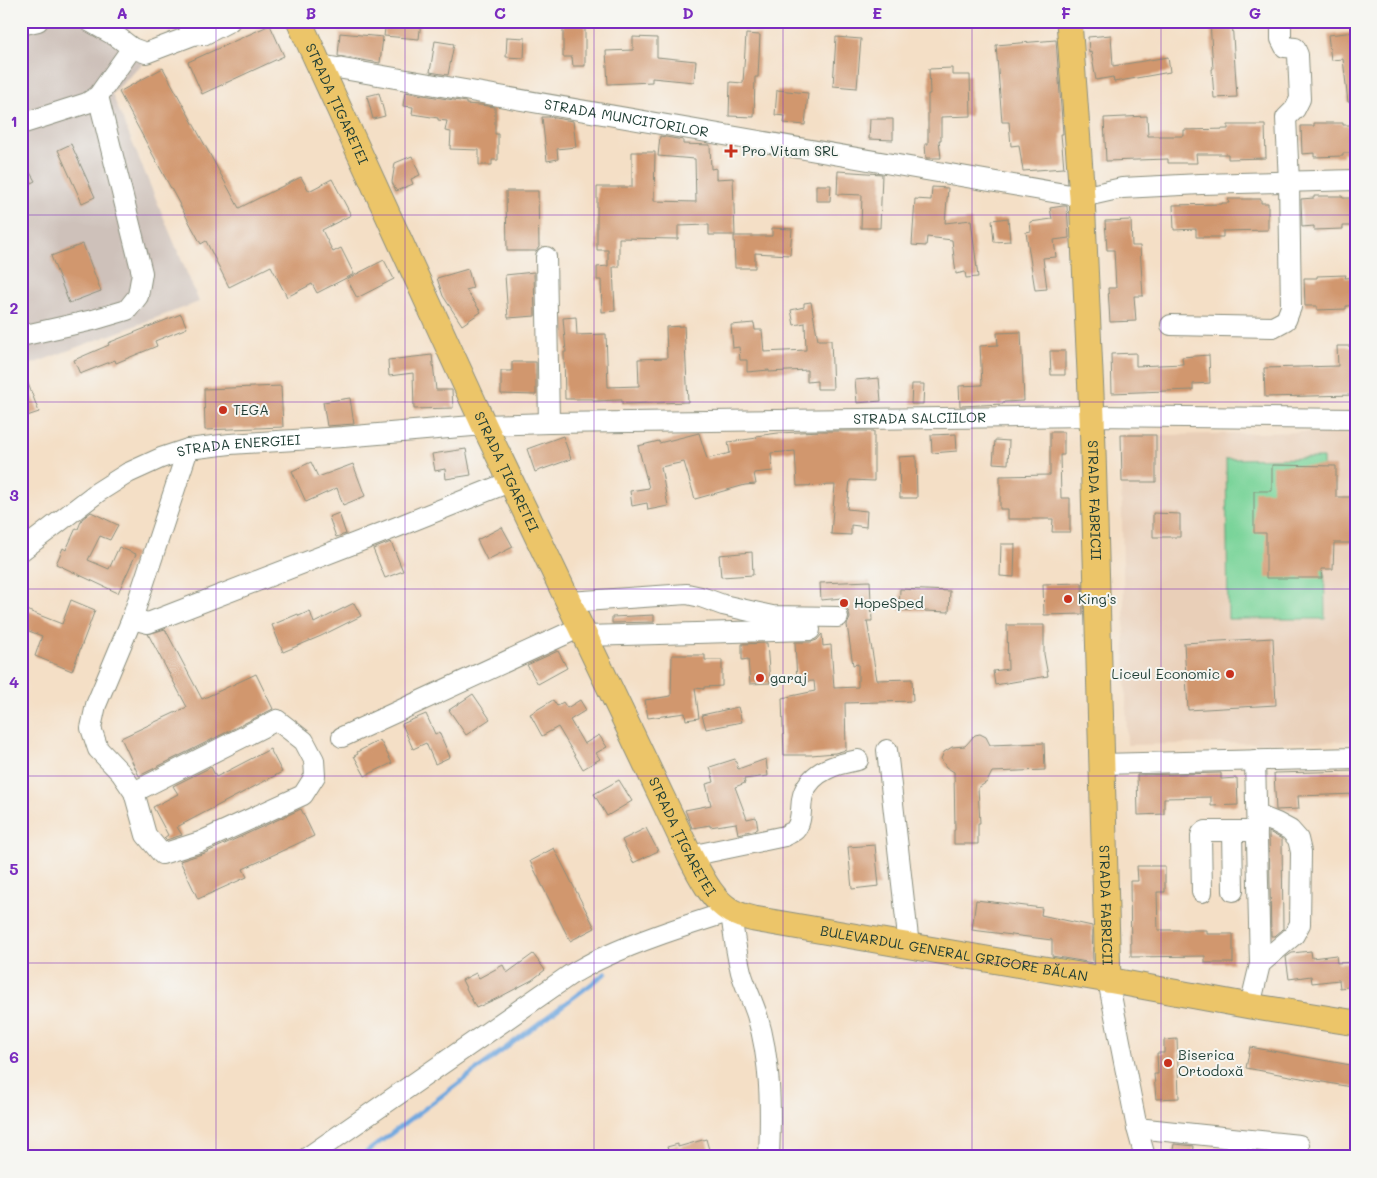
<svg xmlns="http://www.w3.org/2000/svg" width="1377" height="1178" viewBox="0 0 1377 1178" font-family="Mali,sans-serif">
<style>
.built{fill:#e9cfb8}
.industrial{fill:#cec1ba}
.green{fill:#7ad49a;stroke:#4c8867}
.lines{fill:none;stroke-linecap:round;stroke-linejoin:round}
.stream{stroke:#71a8df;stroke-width:4.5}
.building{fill:#d1976e}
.minor-casing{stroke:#8a8e7d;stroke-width:22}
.major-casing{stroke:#8a8e7d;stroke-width:27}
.minor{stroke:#fff;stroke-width:20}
.major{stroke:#ecc569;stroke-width:25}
.grid{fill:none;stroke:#7b2cbf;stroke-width:1;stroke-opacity:0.55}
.poi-dot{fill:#c8321e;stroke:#f6f6f2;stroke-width:2}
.labels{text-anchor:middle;stroke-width:4;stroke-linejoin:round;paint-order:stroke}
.street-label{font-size:14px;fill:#1f3d34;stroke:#f6f6f2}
.poi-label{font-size:14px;fill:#1f3d34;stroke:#f6f6f2;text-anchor:start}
.neatline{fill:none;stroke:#7b2cbf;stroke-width:2}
.grid-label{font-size:16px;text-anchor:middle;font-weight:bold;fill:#7b2cbf}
</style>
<rect width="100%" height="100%" fill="#f6f6f2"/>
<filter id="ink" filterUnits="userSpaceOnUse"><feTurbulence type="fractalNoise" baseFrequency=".02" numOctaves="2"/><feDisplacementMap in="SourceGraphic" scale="10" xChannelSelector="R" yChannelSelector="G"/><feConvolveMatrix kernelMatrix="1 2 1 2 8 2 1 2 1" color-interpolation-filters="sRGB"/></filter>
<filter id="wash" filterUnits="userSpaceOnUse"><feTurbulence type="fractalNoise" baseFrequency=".0096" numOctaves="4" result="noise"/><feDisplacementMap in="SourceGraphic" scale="20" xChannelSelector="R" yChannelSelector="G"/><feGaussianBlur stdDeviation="1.12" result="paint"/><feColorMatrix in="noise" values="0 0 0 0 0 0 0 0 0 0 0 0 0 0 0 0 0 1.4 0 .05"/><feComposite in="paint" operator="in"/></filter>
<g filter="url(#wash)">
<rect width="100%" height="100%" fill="#f4dfc6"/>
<path class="built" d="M1356,431V741L1127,745L1120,436Z"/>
<path class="industrial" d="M21,21H123L143,63L112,94L199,302L21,368Z"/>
<path class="green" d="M1323,458L1325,619H1228L1226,459Z"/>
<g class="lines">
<path class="stream" d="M360,1157L606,973"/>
</g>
<g id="blocks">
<path class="building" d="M386,21H421L419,39L384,36Z
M563,21H585V66H573L572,57H563Z
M1210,21H1232L1237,97L1214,98L1212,69H1213Z
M270,25L284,56L202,94L188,62Z
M1356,32V102H1348L1343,59L1331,60L1328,35Z
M340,33L383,37L380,63L338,56Z
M746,34L760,35L758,77H755L754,117L729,116L730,82L743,83Z
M1111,35L1113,66L1168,57L1170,72L1114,82L1113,77L1096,80L1091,52L1089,53L1088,37Z
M507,37L525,38L524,58L506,57Z
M633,37L657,38V57L696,61L694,82L652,78V82L608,84L606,51L633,50Z
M836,37L861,39L857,88L833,86Z
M1056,40L1063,134H1061L1064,168L1023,171L1019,145L1011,146L1009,122H1002L996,45Z
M435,41L454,44L448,75L430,72Z
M163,68L239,208L301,177L309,191L332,179L351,215L322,230L333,252L341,248L354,274L317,293L312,284L287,297L271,266L229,287L206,241L201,244L119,92Z
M952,68V75H970L971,116L941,117V140H939L941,158H926L925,144H928V94H930L929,69Z
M777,90L808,93L805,125L784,123L785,116L775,115Z
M405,92L466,102V104L480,105L495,107V134H498V160H492V165H479V150L450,149L451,132L445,131L447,121L438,120V118L412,114L413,107L403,106Z
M379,93L385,116L373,119L367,96Z
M1147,116L1148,136H1184V130L1228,129V125H1265L1266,158L1228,159V154H1196L1197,163H1168V159L1106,161L1104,118Z
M542,117H549L573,121L576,147L557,149L558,159L547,161Z
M870,119H893V140L869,139Z
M1314,123H1343V125H1356V153H1343V156L1314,157V153L1302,154L1301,126H1314Z
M660,136L683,140V144L710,145L711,169L716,168V179L733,178L735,235H709V225L678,226V239L619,238V267H613L615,311L602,312L601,280H597V267L608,266V250H597V187H632V152H655L654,201L696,202L695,159L658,156Z
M71,144L95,197L82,203L58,150Z
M412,156L420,175L411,179L413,184L396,191L392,182L395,163Z
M21,157L35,181L21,188Z
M838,171L882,174L880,228H861L862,195L837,194Z
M816,185H831L830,201H816Z
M932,187L948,188L945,223L971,220L978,277L966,278L965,272L956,274L952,240L927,237L926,246L912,245L915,199L931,200Z
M506,191H538L539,247L536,251H507Z
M1314,196H1342L1343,198H1356V226H1343V229L1314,230V226L1302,227L1301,199L1314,198Z
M1228,199H1261V203H1268V230L1223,231V237H1196V229L1174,230L1173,205L1222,204V203H1229Z
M1063,206H1067L1069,238L1054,240L1056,257L1043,258L1047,289L1035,290L1026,232L1031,231L1030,222L1052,219L1050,208Z
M1008,218L1010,241L994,242L992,220Z
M1131,220L1132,246H1140L1143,296H1134L1136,321L1110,322L1108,288H1116L1114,250H1107L1105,221Z
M772,228L792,229L790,255L755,253V268H735L734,236H772Z
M83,244L101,291L69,303L51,256Z
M384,260L394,279L357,298L347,279Z
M468,269L473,288L466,290L481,312L462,325L443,296L437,278Z
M534,272L535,316L508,318L505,275Z
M1346,275L1345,278L1356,277V305L1346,306V309L1317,310V306H1305L1304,278H1317V276Z
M811,302L818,340H831L833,389H817V381L807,382V370L769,372V370L747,372V360H740L739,347L733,348L731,325L754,323L755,330H762L764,352L806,350L805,323L794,325L791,310L804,307V303Z
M181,314L187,328L155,341L157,346L116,363L115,360L80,374L74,360L109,345L108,343Z
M576,317L577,335L606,334L608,387L639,386L638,359L667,358L666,327L684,326L688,402L622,404V400L593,401V399H565L564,352H566L563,318Z
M1021,332L1024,401L1003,402V404L960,406L959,386L982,385L980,346L998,345L997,333Z
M1337,346H1356V395L1265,397L1264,368L1338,366Z
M1050,351H1065V375H1051Z
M1136,353V366L1183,364L1182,357L1209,355L1210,383L1193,384V390L1112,393L1111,354Z
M432,355L436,390H452L453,408L414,409L413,373L389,376L388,360Z
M512,362H536V395L501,394V371H512Z
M21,368H22L39,412L21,418Z
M879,378L881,401L857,403L855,380Z
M912,384H924L923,404H911Z
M281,386L283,427L205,430L204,389Z
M350,398L354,424L327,426L323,402Z
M821,431H874V481L850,480L847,509L867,511L866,527L851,525V535L831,534L835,485L797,486L795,451L771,453L773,471L754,473L756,484L745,485L695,499L684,462L661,467L668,506L648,510L647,503L632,506L630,491L649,488L638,446L659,441V443L699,433L707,459L730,453L728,442L757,438L756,436L778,433Z
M1050,432H1064V455H1060L1061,498H1070V532H1052L1053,519H1008V509H1000V476L1050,475Z
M956,434L957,451L932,453L931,435Z
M1121,435H1156V482H1122Z
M563,436L571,459L535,472L527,449Z
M995,440L1009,441L1008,464L993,463Z
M466,449L471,475L446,479L445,469L435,471L432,454Z
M916,456L917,498H900L899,457Z
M311,462L318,477L353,464L365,496L343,505L337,488L306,502L292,471Z
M1272,465L1336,466V497H1353V543H1334L1333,569H1321L1322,578H1266V533H1254V491H1272Z
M91,512L118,525L110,540L100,536L88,560L109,569L119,547L136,554L118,593L56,564L63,548L66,550L76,528L78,529L82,519Z
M339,513L346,534L336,537L329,517Z
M1153,513L1180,514V537H1153Z
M502,527L513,547L487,560L477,540Z
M391,542L403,571L385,578L373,549Z
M1001,544H1015L1014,577L1000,576Z
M752,552L753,575L721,577L719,555Z
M870,581L872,621H867L877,680L912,679L913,701L845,703L846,750L835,753L811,755H784L782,698L815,691L814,681L797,682L795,642H811L817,640L822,634L823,646L831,645L834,688L858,687V664L853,665L847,625L850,618L849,612L844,607L842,598L821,600L820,583Z
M1082,583L1083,614L1044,615L1043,584Z
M900,589L950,591L949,612L899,610Z
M71,600L95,610L72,671L35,656L42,636L21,628V608L62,624Z
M354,603L361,616L321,636L283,652L272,625L298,614L299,616L310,611L314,623Z
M654,615V622L612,623V617Z
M1007,625H1044V654L1048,676L995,685L993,671L1008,669Z
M165,629L202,699L256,674L273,709L139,776L121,738L187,707L148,634Z
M1273,638L1276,705L1188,710L1184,643Z
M767,643L770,683L750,684L748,659L742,660V644Z
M558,651L567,668L538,684L527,665Z
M672,655H705V660H722V686L704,687V689L695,688L699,718L686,720L685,713L648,718L645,700L671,696Z
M473,694L490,719L466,735L449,710Z
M553,700L557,706L563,702L567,708L580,700L586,710L570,720L584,744L599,735L607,747L596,753L600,759L583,769L558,727L542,736L530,714Z
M738,707L742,722L706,729L702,715Z
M426,714L435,734L439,732L450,757L435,764L426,743L413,749L402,724Z
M980,734L986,737L990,745L1044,743L1045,770L992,772L987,782L978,788L980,823H978V844H954V830H955L954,772L946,767L941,759L944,752L952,747L965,746L975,735Z
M380,740L392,763L365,776L354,756L358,754L357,752Z
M270,749L282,772L177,827L182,835L166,840L164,838L168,835L153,807L178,794L173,786L211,767L216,777Z
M735,759L738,769L766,759L768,776L744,779L745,783L735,787L747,819L756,817L758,829L738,834L736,823L710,827V825L692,828L685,810L711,805L706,784L714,782L710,767Z
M1356,771V794L1298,796L1299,809L1276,810L1274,773Z
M1221,773V779L1237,778L1238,805L1211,806V797L1164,798V814L1138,815L1137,775Z
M619,780L632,801L607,816L594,794Z
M301,809L314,836L243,869L247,877L198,899L180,861L205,853Z
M646,828L658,851L633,863L622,840Z
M1269,832L1282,839L1283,929L1275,936H1271Z
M875,845L879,886L852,889L848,847Z
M554,848L595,928L570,941L530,861Z
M1137,866H1165V892H1157L1158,930H1207V934H1233V963H1205V956L1131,957L1130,881H1138Z
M976,900L1042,908L1041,915L1092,926L1093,963L1052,956V940L972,930Z
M1311,951L1312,958L1336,955L1337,963L1356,962V986L1340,988L1339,980L1312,983L1311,976L1289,979L1286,957L1292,953Z
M533,954L545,970L532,980L500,997L476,1008L462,980L476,973L479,978L503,965L507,973Z
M1177,1039L1179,1098L1156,1099L1154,1074H1158L1157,1053H1164V1040Z
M1250,1047L1356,1066V1088L1246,1068Z
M706,1139L711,1157H656L655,1154L668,1150L667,1147L678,1144V1147Z
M1174,1144L1194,1146L1193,1157H1172Z"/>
</g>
</g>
<g filter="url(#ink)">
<use href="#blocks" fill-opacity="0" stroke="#8a8e7d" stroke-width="1"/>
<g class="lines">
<g class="minor-casing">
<g id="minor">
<path d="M89,21L119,38L132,48L146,53L196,34"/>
<path d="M187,21L191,30L196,34L203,35L230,21"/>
<path d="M21,25L38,21"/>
<path id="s1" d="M320,65L1082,197L1122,188L1201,184L1356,180"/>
<path d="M21,124L87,103L98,96L132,48"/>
<path d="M546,257L549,423"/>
<path d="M1171,325L1273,327L1286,320L1291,307L1289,182L1286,118L1295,109L1300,99L1298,55L1295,48L1285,47L1281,39V21"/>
<path d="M21,336L93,320L127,310L138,296L142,273L98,96"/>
<path id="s2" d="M21,551L98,492L128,473L161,458L188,449L230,444L343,437L484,425L549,423L1092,416L1356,419"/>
<path d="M569,602L687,594L701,597L723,605L772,616L838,617"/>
<path d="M132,619L148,623L397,527L512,481"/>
<path d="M585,636L810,630"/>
<path d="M342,737L581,627"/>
<path d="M887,750L909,946"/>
<path d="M1101,764L1356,758"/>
<path d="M134,792L277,720L304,741L314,760L315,776L303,795L200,842L162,854L146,835L134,792L121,773L98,749L91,728L96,705L132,619L188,449"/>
<path d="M1257,815L1277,823L1290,830L1298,839L1301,852L1300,924L1294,935L1260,964"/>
<path d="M1232,831L1233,891"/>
<path d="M690,856L785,836C788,834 793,832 795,830C804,820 799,803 804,792C813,770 837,764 858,760"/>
<path d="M1202,892L1201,836L1202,833L1206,831H1257"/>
<path d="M1108,980L1137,1128L1145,1157"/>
<path d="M1250,1006L1260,964L1255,760"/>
<path d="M1137,1128L1299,1145L1298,1157"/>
<path d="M308,1157L570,975C581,969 592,962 604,957C645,938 688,925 731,911C733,931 736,951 741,972C745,986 752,1000 757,1015C771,1061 771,1109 769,1157"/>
</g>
</g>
<g class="major-casing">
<g id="major">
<path id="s3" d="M299,21L484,425L690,856C701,876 711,899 731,911C738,915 746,917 754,919L1108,980L1250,1006L1356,1023"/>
<path id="s4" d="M1069,21L1082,197L1092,416L1108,980"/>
</g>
</g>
<use href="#minor" class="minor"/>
<use href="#major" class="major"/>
</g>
</g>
<path class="grid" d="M216,21V1157M405,21V1157M594,21V1157M783,21V1157M972,21V1157M1161,21V1157M21,215H1356M21,402H1356M21,589H1356M21,776H1356M21,963H1356"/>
<g class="poi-dot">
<path d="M728.5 143.5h5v5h5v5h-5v5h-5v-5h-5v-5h5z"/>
<circle cx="223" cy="410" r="5"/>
<circle cx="1068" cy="599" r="5"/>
<circle cx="844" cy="603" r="5"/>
<circle cx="1230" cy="674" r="5"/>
<circle cx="760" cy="678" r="5"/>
<circle cx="1168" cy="1063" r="5"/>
</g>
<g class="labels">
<g class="street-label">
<text dy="5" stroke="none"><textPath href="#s3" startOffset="91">STRADA ȚIGARETEI</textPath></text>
<text dy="5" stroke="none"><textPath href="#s1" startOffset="311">STRADA MUNCITORILOR</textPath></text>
<text dy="5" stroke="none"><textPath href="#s2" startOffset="930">STRADA SALCIILOR</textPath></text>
<text dy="5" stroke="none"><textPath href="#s2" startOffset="248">STRADA ENERGIEI</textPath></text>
<text dy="5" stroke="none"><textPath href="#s3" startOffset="496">STRADA ȚIGARETEI</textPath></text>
<text dy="5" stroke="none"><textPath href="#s4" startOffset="480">STRADA FABRICII</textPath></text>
<text dy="5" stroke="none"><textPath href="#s3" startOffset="901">STRADA ȚIGARETEI</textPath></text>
<text dy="5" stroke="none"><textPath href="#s4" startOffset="885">STRADA FABRICII</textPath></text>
<text dy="5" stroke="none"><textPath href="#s3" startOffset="1219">BULEVARDUL GENERAL GRIGORE BĂLAN</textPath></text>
</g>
<g class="poi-label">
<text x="742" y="156">Pro Vitam SRL</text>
<text x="233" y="415">TEGA</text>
<text x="1078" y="604">King's</text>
<text x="854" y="608">HopeSped</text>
<text x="1220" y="679" text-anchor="end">Liceul Economic</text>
<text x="770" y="683">garaj</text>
<text x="1178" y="1060">Biserica<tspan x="1178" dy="16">Ortodoxă</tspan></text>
</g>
</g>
<rect width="1377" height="1178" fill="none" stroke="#f6f6f2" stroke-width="55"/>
<rect x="28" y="28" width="1322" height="1122" class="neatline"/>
<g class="grid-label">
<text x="122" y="19">A</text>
<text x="311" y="19">B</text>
<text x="500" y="19">C</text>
<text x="688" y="19">D</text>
<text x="877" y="19">E</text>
<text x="1066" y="19">F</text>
<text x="1255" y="19">G</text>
<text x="14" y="127">1</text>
<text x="14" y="314">2</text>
<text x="14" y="501">3</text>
<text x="14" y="688">4</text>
<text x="14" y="875">5</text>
<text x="14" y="1063">6</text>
</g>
</svg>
